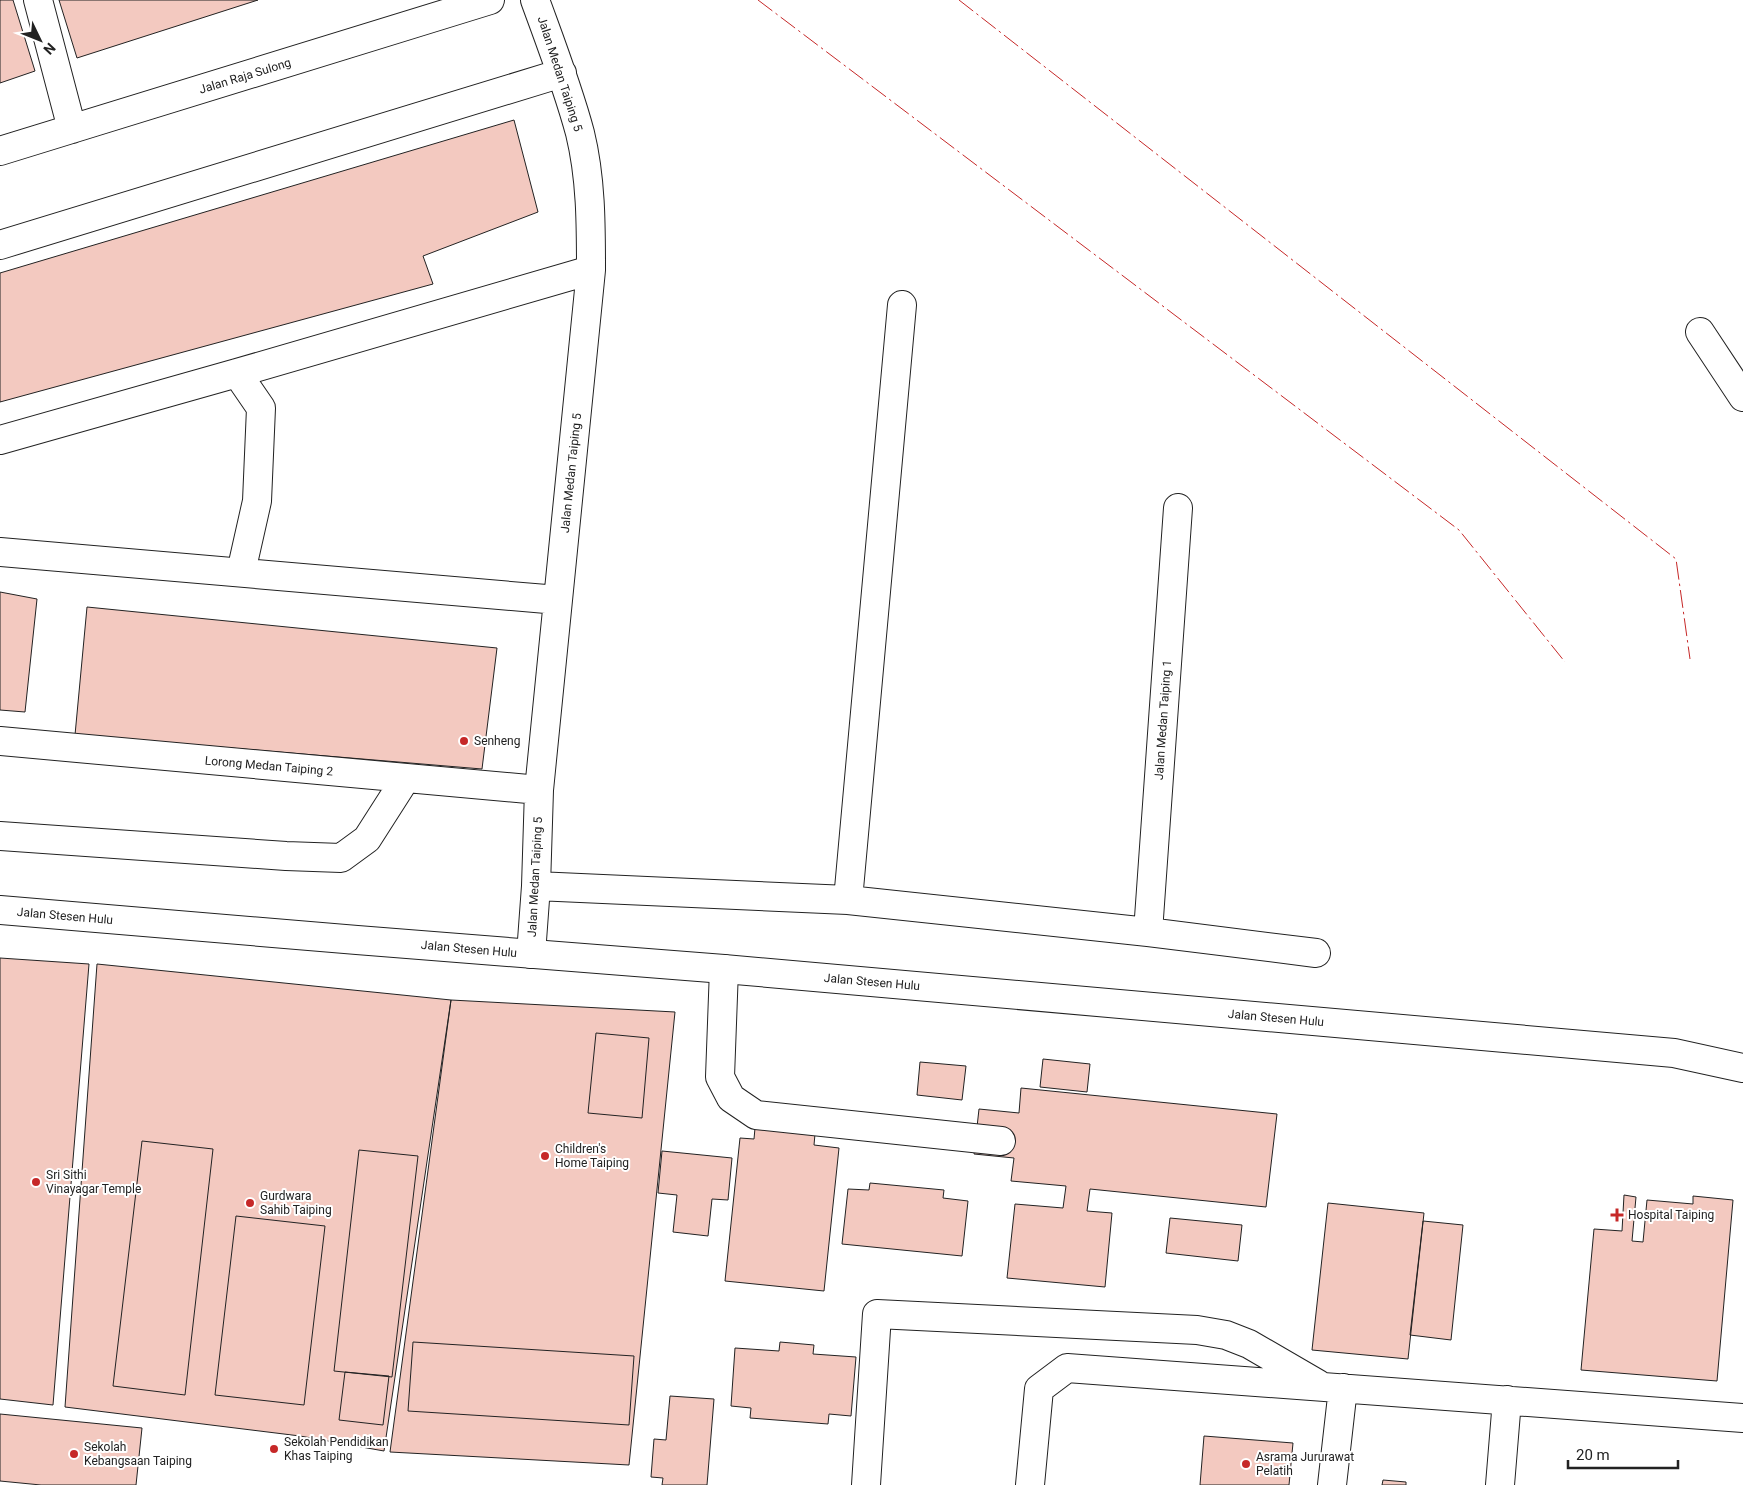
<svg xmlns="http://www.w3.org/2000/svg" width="1743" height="1485" viewBox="0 0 1743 1485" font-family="Roboto,sans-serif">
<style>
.building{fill:#f3c9c0;stroke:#222}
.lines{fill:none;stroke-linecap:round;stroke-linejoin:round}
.minor-casing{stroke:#222;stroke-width:30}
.major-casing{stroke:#222;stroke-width:30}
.minor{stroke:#fff;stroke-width:28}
.major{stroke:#fff;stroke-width:28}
.power{stroke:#c62828;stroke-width:1;stroke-dasharray:18 4 2.5 4;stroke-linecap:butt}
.poi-dot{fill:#c62828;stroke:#fff;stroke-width:2}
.labels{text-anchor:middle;stroke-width:4;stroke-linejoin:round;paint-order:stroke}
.street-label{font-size:12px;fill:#222;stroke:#fff}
.poi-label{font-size:12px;fill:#222;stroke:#fff;text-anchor:start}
</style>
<rect width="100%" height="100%" fill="#fff"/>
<path class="building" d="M0,0H13L35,71L0,83Z
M59,0H258L77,58Z
M514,120L538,212L423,256L433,284L0,402V273Z
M0,592L37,599L25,712L0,710Z
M87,607L497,648L482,769L75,735Z
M0,958L89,964L53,1405L0,1399Z
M97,964L451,1000L384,1451L300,1436L65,1407Z
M451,1000L675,1012L629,1465L390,1452Z
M596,1033L649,1038L642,1118L588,1113Z
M1043,1059L1090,1064L1087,1092L1040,1087Z
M920,1062L966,1066L962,1100L917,1095Z
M1021,1088L1277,1114L1266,1207L1090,1189L1087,1211L1112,1213L1105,1287L1007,1278L1015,1204L1063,1208L1066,1186L1011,1181L1014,1158L974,1154L979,1109L1019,1113Z
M756,1117L816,1123L814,1145L839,1148L824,1291L725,1281L740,1138L754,1139Z
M142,1141L213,1149L185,1395L113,1386Z
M359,1150L418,1156L392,1377L334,1371Z
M662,1151L732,1158L728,1200L712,1199L708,1236L673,1232L677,1195L658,1193Z
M870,1183L944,1190L943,1198L968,1201L962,1256L842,1244L848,1189L869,1190Z
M1624,1195L1636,1197L1632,1241L1643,1242L1647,1200L1693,1204V1196L1733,1200L1717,1381L1581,1370L1594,1229L1622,1231Z
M1328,1203L1424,1213L1408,1359L1312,1350Z
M236,1216L325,1226L304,1405L215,1395Z
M1170,1218L1242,1225L1238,1261L1166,1253Z
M1423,1221L1463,1225L1451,1340L1410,1335Z
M413,1342L634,1356L629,1425L408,1411Z
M780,1342L814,1345L813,1354L856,1357L851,1416L829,1414L828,1424L750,1418L751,1408L731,1406L735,1348L779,1351Z
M345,1372L389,1376L383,1425L339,1420Z
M670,1396L714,1399L707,1485H662L663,1478L651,1477L654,1439L666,1440Z
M0,1414L142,1428L136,1485H41L0,1481Z
M1204,1436L1293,1443L1289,1485H1200Z
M1383,1480L1406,1482V1485H1382Z"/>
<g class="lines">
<g class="minor-casing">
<path id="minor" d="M38,0L72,129
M0,151L490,0
M0,245L562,73
M1700,332L1743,397
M237,373L261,408L257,501L241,572
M0,440L237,373L591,270
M0,552L558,600
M0,741L539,790
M0,836L286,856L341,858L367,839L406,778
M536,886L848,900L1148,932L1316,953
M848,900L902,305
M1148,932L1178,508
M531,954L536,886L539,790L591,270C591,224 591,178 580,133C568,88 551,44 535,0
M724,969L720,1077L731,1098L756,1115L1001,1141
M866,1485L877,1314L1197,1330L1226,1335L1249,1344L1318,1384
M1030,1485L1039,1389L1067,1368L1743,1418
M1332,1485L1343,1388
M1500,1485L1507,1400"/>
</g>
<g class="major-casing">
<path id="major" d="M0,910L357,940L724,969L1674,1053L1743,1068"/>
</g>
<use href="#minor" class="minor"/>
<use href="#major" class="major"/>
<path class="power" d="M758,0L1459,530L1565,662
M959,0L1676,559L1690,659"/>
</g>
<g class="poi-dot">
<circle cx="464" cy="741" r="5"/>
<circle cx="545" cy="1156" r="5"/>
<circle cx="36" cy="1182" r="5"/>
<circle cx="250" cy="1203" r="5"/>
<path d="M1614.5 1207.5h5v5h5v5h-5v5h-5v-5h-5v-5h5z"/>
<circle cx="274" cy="1449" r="5"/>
<circle cx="74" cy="1454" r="5"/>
<circle cx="1246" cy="1464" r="5"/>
</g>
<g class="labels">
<g class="street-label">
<text transform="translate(560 74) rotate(72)" y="4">Jalan Medan Taiping 5</text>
<text transform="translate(245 76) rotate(-17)" y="4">Jalan Raja Sulong</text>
<text transform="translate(571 473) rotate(-84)" y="4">Jalan Medan Taiping 5</text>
<text transform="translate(1163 720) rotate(-86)" y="4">Jalan Medan Taiping 1</text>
<text transform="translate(269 766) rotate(5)" y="4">Lorong Medan Taiping 2</text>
<text transform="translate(535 877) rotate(-87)" y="4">Jalan Medan Taiping 5</text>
<text transform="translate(65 916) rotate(5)" y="4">Jalan Stesen Hulu</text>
<text transform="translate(469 949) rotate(5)" y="4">Jalan Stesen Hulu</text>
<text transform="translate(872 982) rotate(5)" y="4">Jalan Stesen Hulu</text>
<text transform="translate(1276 1018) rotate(5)" y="4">Jalan Stesen Hulu</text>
</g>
<g class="poi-label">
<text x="474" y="745">Senheng</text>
<text x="555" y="1153">Children's<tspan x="555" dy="14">Home Taiping</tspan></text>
<text x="46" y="1179">Sri Sithi<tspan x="46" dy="14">Vinayagar Temple</tspan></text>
<text x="260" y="1200">Gurdwara<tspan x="260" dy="14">Sahib Taiping</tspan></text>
<text x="1628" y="1219">Hospital Taiping</text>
<text x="284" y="1446">Sekolah Pendidikan<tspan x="284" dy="14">Khas Taiping</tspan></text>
<text x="84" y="1451">Sekolah<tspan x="84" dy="14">Kebangsaan Taiping</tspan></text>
<text x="1256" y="1461">Asrama Jururawat<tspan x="1256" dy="14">Pelatih</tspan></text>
</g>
</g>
<g transform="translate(40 40) rotate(133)" stroke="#ffffff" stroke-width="4" paint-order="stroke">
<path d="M0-4L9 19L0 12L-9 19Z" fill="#222222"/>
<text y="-8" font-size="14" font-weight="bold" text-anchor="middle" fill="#222222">N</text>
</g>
<path d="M1568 1460v8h110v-8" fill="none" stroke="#222222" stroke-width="2.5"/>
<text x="1576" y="1460" font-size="15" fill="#222222" stroke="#ffffff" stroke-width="4" paint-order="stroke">20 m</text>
</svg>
